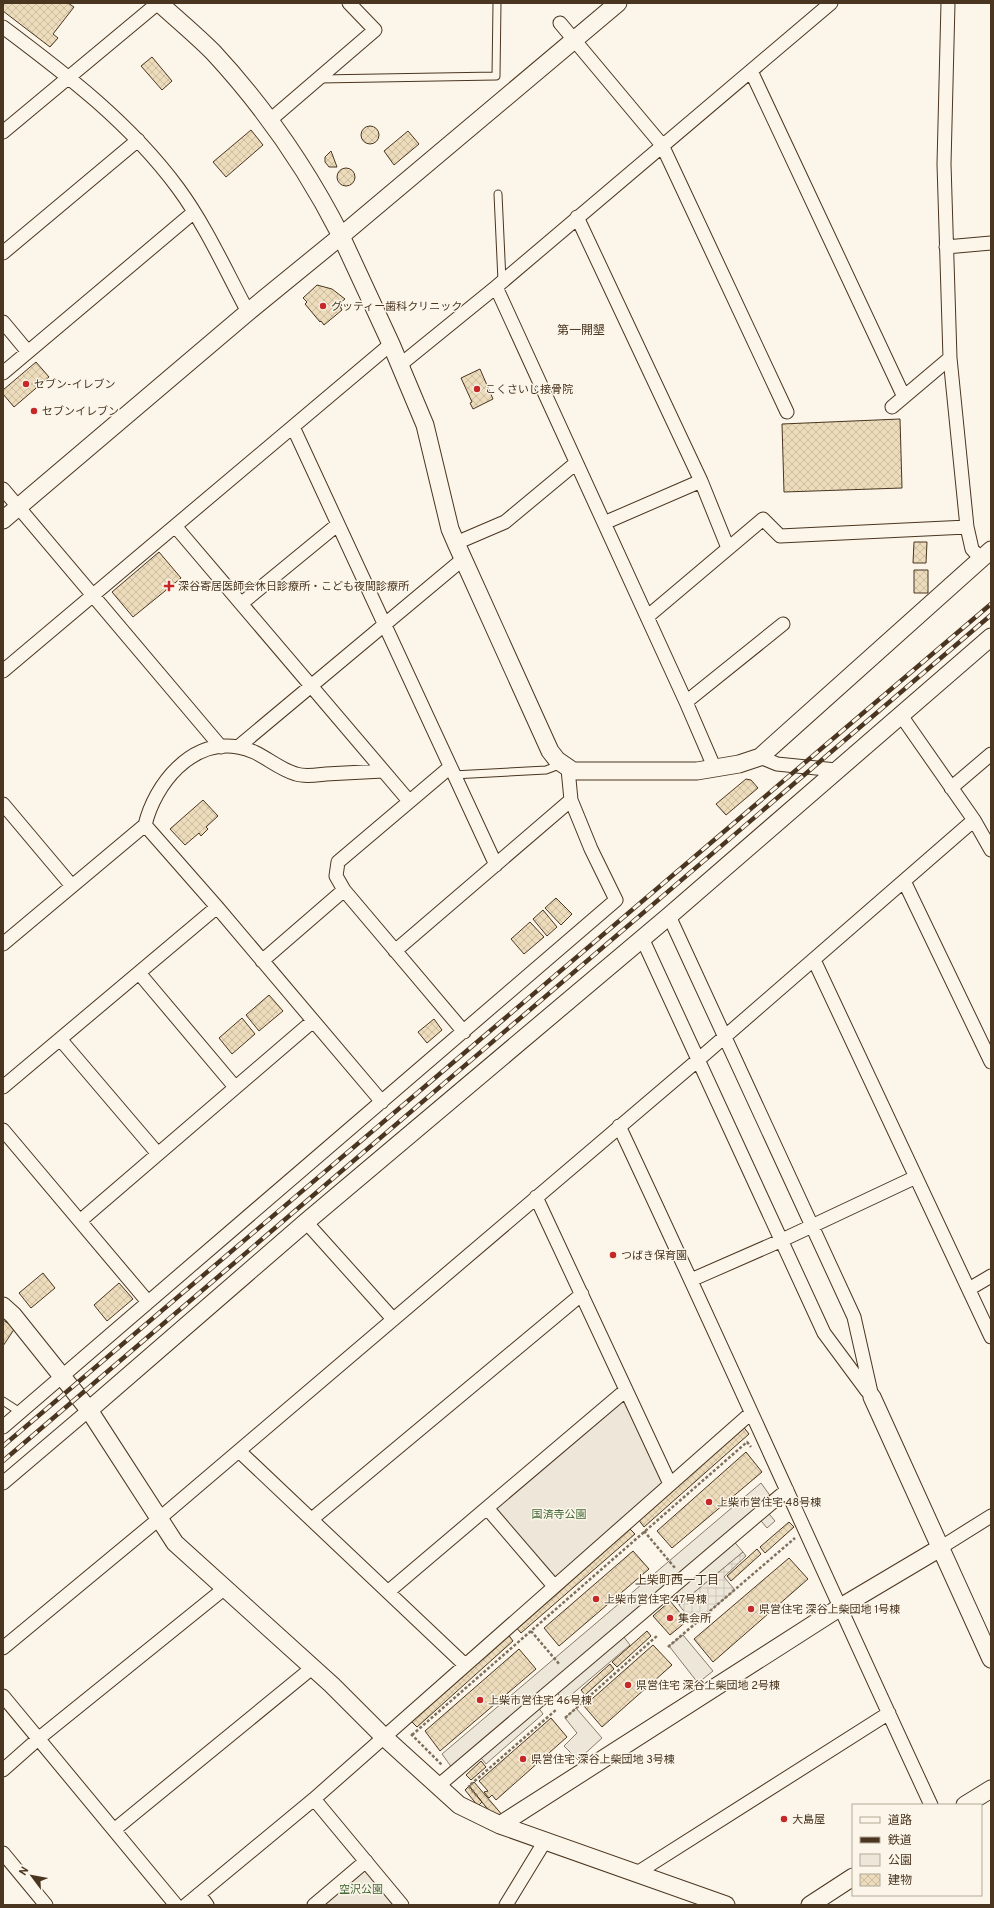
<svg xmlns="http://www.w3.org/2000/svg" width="994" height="1908" viewBox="0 0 994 1908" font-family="Overpass,'Noto Sans JP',sans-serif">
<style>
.green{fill:#ede6d9;stroke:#887966}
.parking{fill:#ede7d9;stroke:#887966}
.plaza{fill:url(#plaza-grid);stroke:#887966}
.building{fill:url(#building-cross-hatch);stroke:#4a3520}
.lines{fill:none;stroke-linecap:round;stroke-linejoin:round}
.service-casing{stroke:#4a3520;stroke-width:9}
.minor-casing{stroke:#4a3520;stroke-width:15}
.tertiary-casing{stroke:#4a3520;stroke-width:19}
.path{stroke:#7f6f5c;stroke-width:2.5;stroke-dasharray:3 2;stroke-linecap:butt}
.service{stroke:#fbf6e9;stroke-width:7}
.minor{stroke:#fbf6e9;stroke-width:13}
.tertiary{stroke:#fbf6e9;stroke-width:17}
.rail-casing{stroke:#4a3520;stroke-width:4.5}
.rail{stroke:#fbf6e9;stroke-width:3;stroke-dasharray:9;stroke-linecap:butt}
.poi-dot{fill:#c62828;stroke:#fbf6e9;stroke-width:1.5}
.labels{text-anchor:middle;stroke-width:3;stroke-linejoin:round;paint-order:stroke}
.poi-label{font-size:11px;fill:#4a3520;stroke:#fbf6e9;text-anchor:start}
.park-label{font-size:11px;fill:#436837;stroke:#fbf6e9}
.neighbourhood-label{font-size:12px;fill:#4a3520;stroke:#fbf6e9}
</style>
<defs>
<pattern id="plaza-grid" width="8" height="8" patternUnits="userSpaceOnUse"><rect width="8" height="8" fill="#ede7d9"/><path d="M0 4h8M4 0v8" fill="none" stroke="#cdc7ba"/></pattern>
<pattern id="building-cross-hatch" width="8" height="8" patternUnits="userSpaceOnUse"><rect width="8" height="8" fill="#ecdcbc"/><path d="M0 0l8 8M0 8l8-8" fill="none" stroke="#ccbda1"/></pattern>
</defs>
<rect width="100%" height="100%" fill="#fbf6e9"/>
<path class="green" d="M626,1390L670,1484L554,1586L487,1508Z
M363,1865L396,1905H317Z"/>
<path class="parking" d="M761,1483L774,1501L765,1509L775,1521L767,1528L757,1516L731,1538L743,1552L679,1605L668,1592L620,1632L630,1645L564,1701L554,1689L536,1704L543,1714L486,1764L477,1753L455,1772L442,1754Z
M683,1635L713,1671L698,1683L669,1646Z
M576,1708L602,1738L578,1760L564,1746L577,1733L565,1718Z"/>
<path class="plaza" d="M743,1552L746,1556L724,1577L735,1590L694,1624L679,1605Z"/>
<path class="building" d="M3,3H68L74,7L53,34L58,38L50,47L3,11Z
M152,57L172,81L162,90L141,66Z
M361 135a9 9 0 1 1 18 0a9 9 0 1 1-18 0Z
M251,130L263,145L226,177L213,162Z
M408,131L419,144L394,165L384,151Z
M331,151L337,167H329L325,162V157Z
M337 177a9 9 0 1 1 18 0a9 9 0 1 1-18 0Z
M317,285L332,289L345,299L340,303L342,305L340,306L342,310L324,325L321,321L320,322L305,304L307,302L303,298Z
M36,362L49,377L14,407L3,394V390Z
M480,369L493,399L473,409L470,403L472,402L461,378Z
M900,419L902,488L784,492L782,424Z
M914,542H927L926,563H913Z
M159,552L181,578L133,617L112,592Z
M914,570H928V593H914Z
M746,779L751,780L758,788L726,815L716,804Z
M203,800L218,816L206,827L208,829L201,836L199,833L185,845L170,829Z
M556,898L572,914L561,925L545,908Z
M543,910L557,927L547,936L533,919Z
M530,922L544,937L524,954L511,939Z
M269,995L283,1011L259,1031L246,1015Z
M242,1018L255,1034L232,1054L219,1038Z
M434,1019L442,1030L427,1043L418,1032Z
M43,1273L55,1288L31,1308L19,1293Z
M119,1283L133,1299L107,1321L94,1305Z
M3,1320L15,1328L3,1346Z
M742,1425L749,1434L644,1527L638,1519Z
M746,1452L762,1472L672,1548L657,1531Z
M789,1522L794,1527L765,1553L760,1547Z
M628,1527L635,1534L521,1633L515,1626Z
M757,1549L761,1554L731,1581L727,1576Z
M633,1551L649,1569L559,1646L544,1628Z
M789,1558L808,1579L713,1662L694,1639Z
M670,1601L687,1621L670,1635L653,1616Z
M647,1631L651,1636L617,1667L612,1662Z
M507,1633L513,1641L417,1727L410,1720Z
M653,1645L672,1665L602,1727L584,1706Z
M519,1649L536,1669L440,1751L425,1731Z
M610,1664L614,1669L585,1695L581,1690Z
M551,1718L567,1737L496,1800L492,1795L489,1798L484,1792L488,1791L479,1781Z
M481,1761L486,1767L471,1780L466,1775Z
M474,1782L504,1817L498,1822L469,1786Z
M469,1786L482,1802L478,1806L465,1790Z"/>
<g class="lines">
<g class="service-casing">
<path id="service" d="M320,79L496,76L497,3
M498,194L502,281
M453,775L546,770L562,764
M3,1401L20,1412"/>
</g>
<g class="minor-casing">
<path id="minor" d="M948,3L944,164L950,358L967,527L972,549L981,559
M560,23L662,145L787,412
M3,27C67,75 130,123 178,188C206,226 226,271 248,312
M751,71L904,397
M269,121L375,30L349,3
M3,132L158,3
M577,217L701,481L728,548
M946,247L991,243
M3,253L138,140
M496,287L686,702L715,769
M3,322L28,352
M400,365L496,287L831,3
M3,373L194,212
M892,407L950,358
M293,427L496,865
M3,489L221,747
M604,523L701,481
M175,526L409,801
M456,543L505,522L576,463
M242,603L337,525
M647,617L763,519L780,536L967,527
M3,671L391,344
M686,702L783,624
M900,714L974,820L991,850
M238,747L463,559
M760,757L777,764L836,770
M449,768L338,862L336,876L344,890L464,1032
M951,788L991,754
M3,804L72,886
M145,825L217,907L382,1102
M904,881L991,1062
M669,916L854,1317L872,1397
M642,938L824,1333L867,1391
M3,944L145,825C155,784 191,739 238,747C260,750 275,768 296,774C305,777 316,775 326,774C345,773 364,772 383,771
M395,951L571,800
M814,960L991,1337
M262,961L344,890
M139,973L235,1087
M60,1039L158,1154
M3,1087L217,907
M619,1126C725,1351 826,1579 931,1805
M3,1130L148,1302
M536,1197L670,1484
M80,1221L313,1021
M306,1222L393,1319
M691,1280L780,1241L916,1177
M969,1289L991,1276
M3,1427L616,900L591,849L571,800L568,769
M239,1451L465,1665
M3,1483L89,1410
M487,1508L554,1586
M312,1519L582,1294
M940,1548L991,1516
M389,1591L626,1390
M3,1648L160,1518L698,1060L974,820
M3,1696L176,1905
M3,1770L38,1739L225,1588
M438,1786L787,1490
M314,1799L402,1905
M114,1830L312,1668
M3,1853L46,1905
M637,1873L889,1713
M199,1894L207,1905
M186,1905L314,1799L751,1413
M314,1905L366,1861
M506,1905L545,1841"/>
</g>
<g class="tertiary-casing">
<path id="tertiary" d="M618,3L341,236L391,344L425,425L450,529L456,543L550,751L557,760L573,771H697L739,764L760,757L991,550
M3,520L248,312L341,236C307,169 264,107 213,52C196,35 177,19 159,3
M3,1306L13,1315L89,1410L175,1543L332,1685L384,1737L459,1805L500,1825L726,1905
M872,1397L991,1659
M89,1410L306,1222L669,916L991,637
M965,1805L991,1789
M500,1825L839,1608L940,1548
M810,1905L853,1877"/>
</g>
<path class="path" d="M644,1531L675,1568
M531,1631L560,1665
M668,1647L795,1538
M565,1718L658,1635
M411,1734L442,1765
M412,1735L747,1442L751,1447
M477,1796L469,1786L557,1709"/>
<use href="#service" class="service"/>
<use href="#minor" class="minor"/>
<use href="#tertiary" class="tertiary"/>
<g class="rail-casing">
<path id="rail" d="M3,1446L991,604
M3,1461L991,615"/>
</g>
<use href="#rail" class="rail"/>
</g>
<g class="poi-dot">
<circle cx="323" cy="306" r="4"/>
<circle cx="26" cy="384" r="4"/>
<circle cx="477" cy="389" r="4"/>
<circle cx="34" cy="411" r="4"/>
<path d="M167 580h4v4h4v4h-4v4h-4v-4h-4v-4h4z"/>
<circle cx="613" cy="1255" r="4"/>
<circle cx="709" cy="1502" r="4"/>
<circle cx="596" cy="1599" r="4"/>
<circle cx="751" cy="1609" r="4"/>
<circle cx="670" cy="1618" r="4"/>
<circle cx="628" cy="1685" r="4"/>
<circle cx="480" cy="1700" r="4"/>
<circle cx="523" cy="1759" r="4"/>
<circle cx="784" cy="1819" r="4"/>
</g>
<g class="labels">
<g class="poi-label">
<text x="331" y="310">グッティー歯科クリニック</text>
<text x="34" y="388">セブン-イレブン</text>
<text x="485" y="393">こくさいじ接骨院</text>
<text x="42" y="415">セブンイレブン</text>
<text x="178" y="590">深谷寄居医師会休日診療所・こども夜間診療所</text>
<text x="621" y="1259">つばき保育園</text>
<text x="717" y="1506">上柴市営住宅 48号棟</text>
<text x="604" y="1603">上柴市営住宅 47号棟</text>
<text x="759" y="1613">県営住宅 深谷上柴団地 1号棟</text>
<text x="678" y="1622">集会所</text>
<text x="636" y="1689">県営住宅 深谷上柴団地 2号棟</text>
<text x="488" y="1704">上柴市営住宅 46号棟</text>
<text x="531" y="1763">県営住宅 深谷上柴団地 3号棟</text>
<text x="792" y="1823">大島屋</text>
</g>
<g class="park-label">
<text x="559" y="1518">国済寺公園</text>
<text x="361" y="1893">空沢公園</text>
</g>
<g class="neighbourhood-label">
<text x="581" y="334">第一開墾</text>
<text x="677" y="1584">上柴町西一丁目</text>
</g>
</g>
<rect width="994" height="1908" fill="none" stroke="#4a3520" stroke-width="8"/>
<rect x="852" y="1804" width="130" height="92" fill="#fbf6e9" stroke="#b4a999"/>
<rect x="860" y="1817" width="20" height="6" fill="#fbf6e9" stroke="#b4a999"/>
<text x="888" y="1824" font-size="12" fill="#4a3520">道路</text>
<rect x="860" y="1837" width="20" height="6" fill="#4a3520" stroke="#b4a999"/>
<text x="888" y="1844" font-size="12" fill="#4a3520">鉄道</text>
<rect x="860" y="1854" width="20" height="12" fill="#ede6d9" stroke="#b4a999"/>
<text x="888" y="1864" font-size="12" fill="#4a3520">公園</text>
<rect x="860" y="1874" width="20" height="12" fill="url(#building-cross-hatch)" stroke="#b4a999"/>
<text x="888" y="1884" font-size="12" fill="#4a3520">建物</text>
<g transform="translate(32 1876) rotate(302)" stroke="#fbf6e9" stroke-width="3" paint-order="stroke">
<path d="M0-3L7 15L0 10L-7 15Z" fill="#4a3520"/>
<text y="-6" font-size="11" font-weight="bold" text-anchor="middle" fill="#4a3520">N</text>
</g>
</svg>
